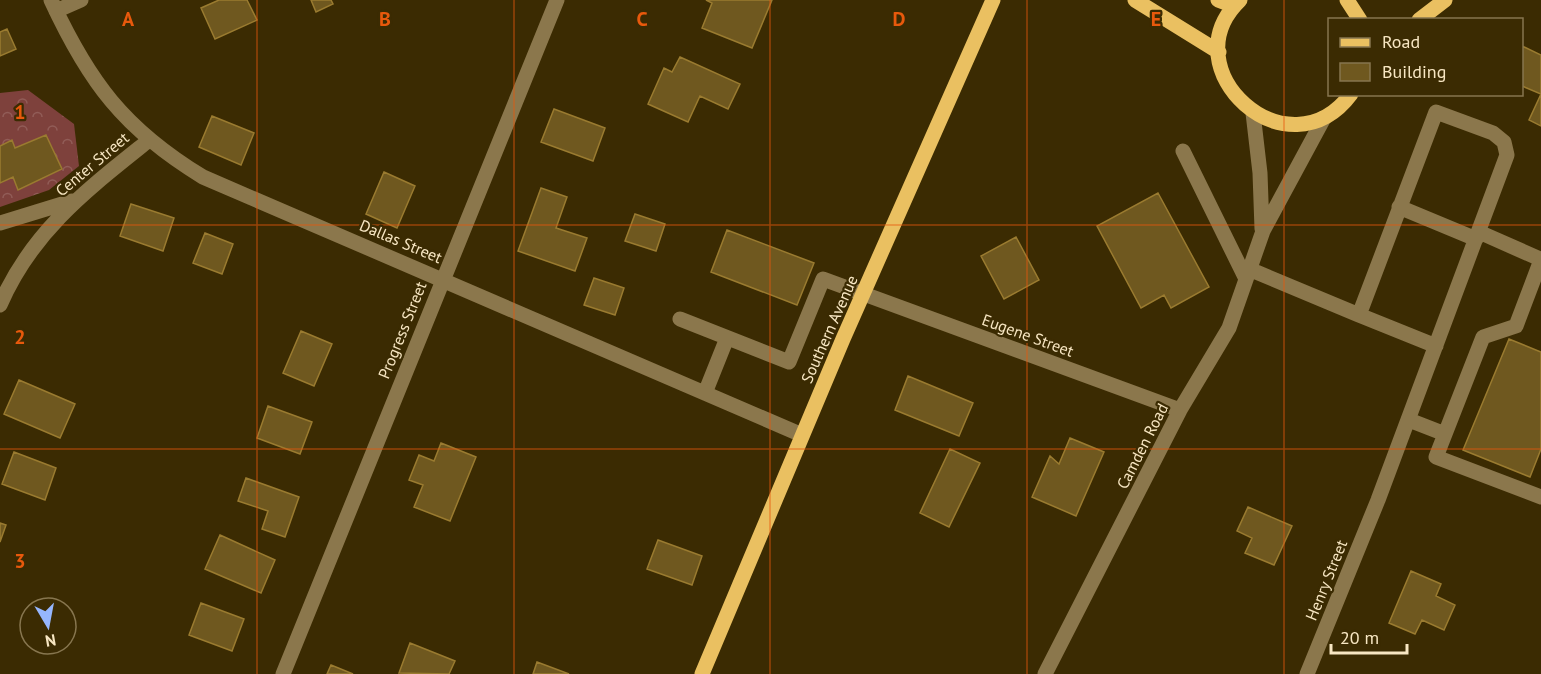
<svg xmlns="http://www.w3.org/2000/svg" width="1541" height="674" viewBox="0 0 1541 674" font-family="'PT Sans',sans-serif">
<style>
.forest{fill:url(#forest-crowns)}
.building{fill:#6f581f;stroke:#9a7b30;stroke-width:1.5}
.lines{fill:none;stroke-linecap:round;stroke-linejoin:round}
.minor{stroke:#8b774c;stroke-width:15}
.major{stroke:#eac061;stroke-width:15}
.grid{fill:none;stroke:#e8590c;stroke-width:1.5;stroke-opacity:0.55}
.labels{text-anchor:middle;stroke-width:4.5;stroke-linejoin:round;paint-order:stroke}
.street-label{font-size:16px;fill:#f8e7c3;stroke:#3b2b02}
.grid-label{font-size:20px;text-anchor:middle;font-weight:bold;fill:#e8590c;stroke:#3b2b02;stroke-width:4.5;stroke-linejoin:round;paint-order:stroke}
</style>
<defs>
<pattern id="forest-crowns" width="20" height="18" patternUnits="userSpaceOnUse" patternTransform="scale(1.5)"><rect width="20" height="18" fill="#7e413c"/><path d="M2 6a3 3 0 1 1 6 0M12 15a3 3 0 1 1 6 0" fill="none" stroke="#915c57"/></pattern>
</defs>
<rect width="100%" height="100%" fill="#3b2b02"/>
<path class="forest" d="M28,90L74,124L79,166L49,190L0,207V93Z"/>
<path class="building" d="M219,0H247L257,20L215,39L201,8Z
M311,0H331L333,4L316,12Z
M706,0H772L752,48L702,28L712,3Z
M7,29L16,49L0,56V32Z
M1522,46L1541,55V126L1529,120L1541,94L1522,86Z
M680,57L740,84L728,109L700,96L688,122L648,104L664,68L672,72Z
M554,109L605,128L593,161L541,142Z
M212,116L254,133L241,165L199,147Z
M46,135L62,169L18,190L13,177L0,183V146L12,140L15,148Z
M384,172L415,186L397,228L366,214Z
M541,188L567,197L556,228L587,238L575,271L518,251Z
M1158,193L1209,287L1171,308L1164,295L1141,308L1097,226Z
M131,204L174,218L163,251L120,236Z
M635,214L665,224L656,251L625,241Z
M727,230L814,263L797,305L711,272Z
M205,233L233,244L222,274L193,263Z
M1016,237L1039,280L1004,299L981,256Z
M594,278L624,288L615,315L584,305Z
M301,331L332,344L314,386L283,373Z
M1509,339L1541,352V449L1530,477L1463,450Z
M908,376L973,403L959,436L895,410Z
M19,380L75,404L60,438L4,414Z
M268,406L312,422L300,454L257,438Z
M1070,438L1104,452L1076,516L1032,497L1050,456L1059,464Z
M441,443L476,457L450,521L414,507L423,485L409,480L419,455L434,461Z
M950,449L980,463L949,527L920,513Z
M14,452L56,468L45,500L2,484Z
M246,478L299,497L285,537L262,529L268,511L238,501Z
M1248,507L1292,526L1274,565L1245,553L1252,538L1237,531Z
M0,523L6,525L0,542Z
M220,535L275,560L261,593L205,569Z
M658,540L702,556L692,585L647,569Z
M1411,571L1441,584L1436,596L1455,605L1444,630L1422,620L1415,634L1389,623Z
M201,603L244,619L232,651L189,635Z
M410,643L455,661L449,674L399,673Z
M537,662L569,674H533Z
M331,665L353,674H327Z"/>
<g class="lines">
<path class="minor" d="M51,0C89,82 124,129 203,177L802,435
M56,11L81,0
M1253,113L1260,173L1262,229
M1183,151L1246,279
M1399,207L1476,239
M0,223L72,201
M1479,232L1540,259
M1541,260L1516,326L1483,337L1436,457L1541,497
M1249,269L1359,315
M0,305C32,231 88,189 148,141
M680,319L789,362L823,279L1180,410
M705,393L727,338
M1409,420L1445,434
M283,674L557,0
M1045,674L1180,410L1229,328L1263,231L1324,118
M1307,674L1378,500L1507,155L1504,142L1493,133L1436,112L1359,315L1436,346"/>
<path class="major" d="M1135,0L1219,52
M1218,0L1234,6
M1240,0C1168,69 1288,178 1351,94
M1347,0L1360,20
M1419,20L1445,0
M702,674L843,339L993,0"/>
</g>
<path class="grid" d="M257,0V674M514,0V674M770,0V674M1027,0V674M1284,0V674M0,225H1541M0,449H1541"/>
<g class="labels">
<g class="street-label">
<text transform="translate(92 164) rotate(-40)" y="6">Center Street</text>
<text transform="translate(401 241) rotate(23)" y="6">Dallas Street</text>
<text transform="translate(829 329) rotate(-66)" y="6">Southern Avenue</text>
<text transform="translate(402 330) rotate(-68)" y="6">Progress Street</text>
<text transform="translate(1028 335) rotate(20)" y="6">Eugene Street</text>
<text transform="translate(1142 446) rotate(-63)" y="6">Camden Road</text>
<text transform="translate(1326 580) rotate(-68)" y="6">Henry Street</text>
</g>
</g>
<g class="grid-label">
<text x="128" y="26">A</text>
<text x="385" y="26">B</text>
<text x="642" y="26">C</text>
<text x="899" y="26">D</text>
<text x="1156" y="26">E</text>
<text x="20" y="119">1</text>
<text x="20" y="344">2</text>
<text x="20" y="568">3</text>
</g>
<rect x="1328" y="18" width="195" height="78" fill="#3b2b02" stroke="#87764f" stroke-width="1.5"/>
<rect x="1340" y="38" width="30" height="9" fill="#eac061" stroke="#87764f" stroke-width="1.5"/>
<text x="1382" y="48" font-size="18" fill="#f8e7c3">Road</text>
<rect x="1340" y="63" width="30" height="18" fill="#6f581f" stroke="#87764f" stroke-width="1.5"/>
<text x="1382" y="78" font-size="18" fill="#f8e7c3">Building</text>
<g transform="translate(48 626) rotate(170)"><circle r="28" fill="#3b2b02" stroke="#87764f" stroke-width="1.5"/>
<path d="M0-4.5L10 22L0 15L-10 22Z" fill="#96b6fd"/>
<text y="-9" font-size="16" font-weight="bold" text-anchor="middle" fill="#f8e7c3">N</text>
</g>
<path d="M1331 644v9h76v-9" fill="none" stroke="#f8e7c3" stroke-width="3"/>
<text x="1340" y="644" font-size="18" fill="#f8e7c3" stroke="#3b2b02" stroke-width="4.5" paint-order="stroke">20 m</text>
</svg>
